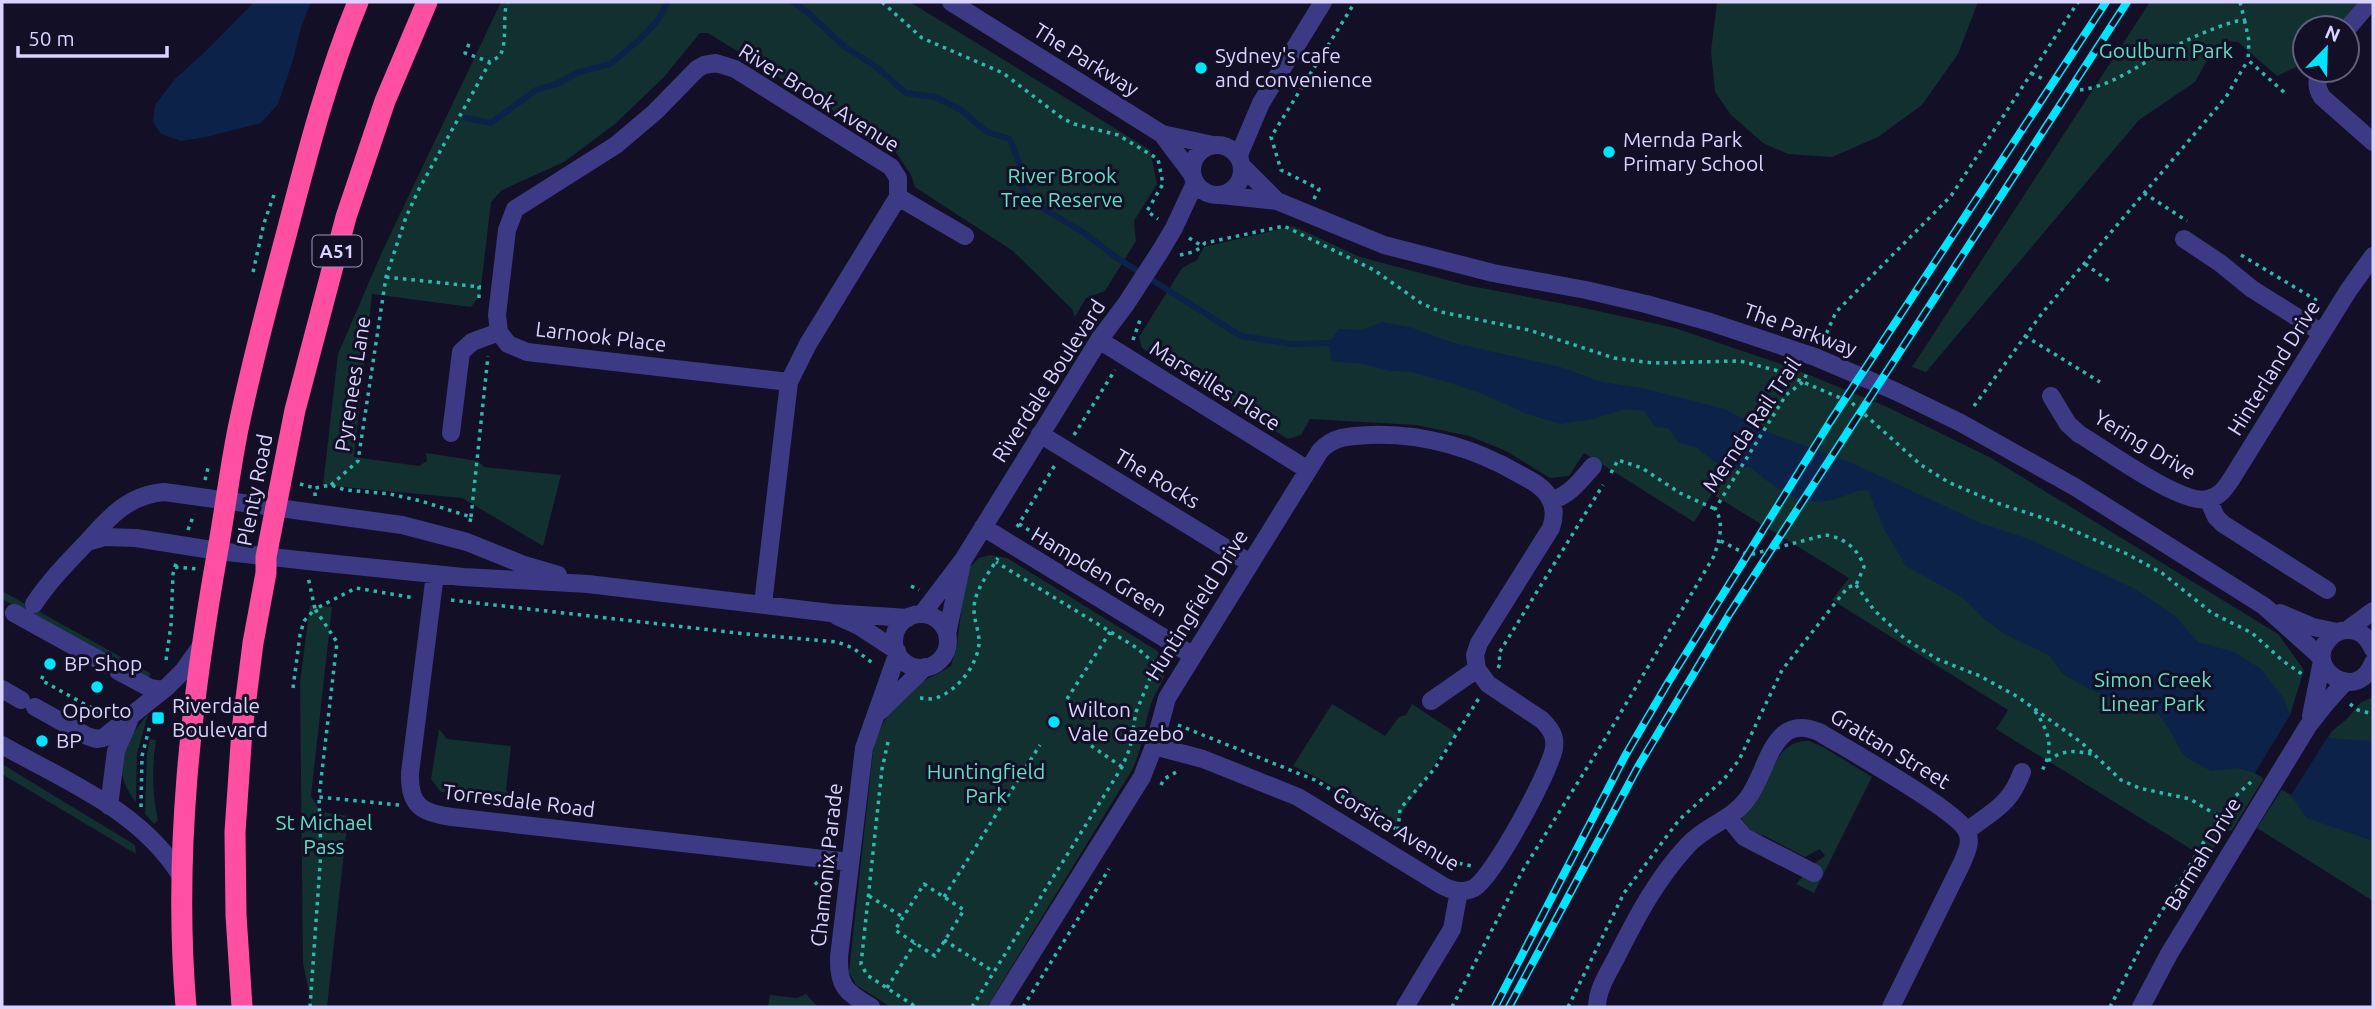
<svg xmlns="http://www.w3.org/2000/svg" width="2375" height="1009" viewBox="0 0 2375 1009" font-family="Ubuntu,sans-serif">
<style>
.green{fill:#12302f}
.water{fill:#0c2248}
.pier{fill:#130f26}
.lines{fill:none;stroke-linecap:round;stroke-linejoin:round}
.stream{stroke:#0c2248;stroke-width:6}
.path{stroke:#2fb8b0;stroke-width:3.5;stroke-dasharray:3.5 5;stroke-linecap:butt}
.minor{stroke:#3d3a85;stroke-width:18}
.highway{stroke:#ff4fa3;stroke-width:21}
.rail-casing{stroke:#00e5ff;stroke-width:8}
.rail{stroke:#130f26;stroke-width:5;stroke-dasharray:16;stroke-linecap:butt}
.poi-dot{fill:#00e5ff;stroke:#130f26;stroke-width:2.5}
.labels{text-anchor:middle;stroke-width:6;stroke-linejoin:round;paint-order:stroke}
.shield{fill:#130f26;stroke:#9e99be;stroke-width:2}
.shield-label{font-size:19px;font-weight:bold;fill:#d9d4ff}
.park-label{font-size:21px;fill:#5fe0c0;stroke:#130f26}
.poi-label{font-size:21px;fill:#d9d4ff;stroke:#130f26;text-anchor:start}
.street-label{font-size:21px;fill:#d9d4ff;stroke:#130f26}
</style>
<rect width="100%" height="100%" fill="#130f26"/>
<path class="green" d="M501,2H910L1150,150L1157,184L1134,221L1136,241L1105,291L1086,298L1075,317L1072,309L1013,251L915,187L911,175L893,148L708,33H700L664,77L615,124L564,162L502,190L491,202L480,295L471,307L372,294L354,457L419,466L427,461L426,453L478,461L484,467L561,475L543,546L462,498L323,485L338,354L382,252Z
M1717,2H1978L1958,54L1922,105L1878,137L1832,157L1788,154L1763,143L1731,115L1715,92L1711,51Z
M2150,2H2359L2337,28H2305V63L2277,76L2238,42L2224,41L2212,51L2195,82L2139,120L1926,372L1912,367Z
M1293,226L1360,257L1466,285L1575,306L1675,328L1787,366L1885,406L1991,458L2278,634L2304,670L2290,715L2255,773L2264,778L2232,830L2223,834L2207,859L1996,729L2008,710L1832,600L1849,578L1712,494L1694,522L1584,453L1569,476L1550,478L1506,451L1469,436L1416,425L1310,419L1301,435L1288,439L1142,348L1139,337L1182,268L1197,260L1204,247Z
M990,555L1007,558L1156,650L1167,661C1167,680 1155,690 1150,707C1144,728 1142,750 1132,770L987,1007H891L856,985L849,972L874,743C884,719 895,700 917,685C927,678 940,673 951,666L957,646L964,588L969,568L979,558Z
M2,591L150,673L149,680L2,599Z
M310,605L332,607L311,796L321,812L348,816L327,1007H312L303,963L300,682Z
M2373,697V901L2257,828L2282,789L2292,794L2332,731L2348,718L2360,703Z
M1332,704L1385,736L1399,717L1406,715L1412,704L1456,733L1394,825L1322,780L1293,766Z
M148,714L137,754L136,802C109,768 124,743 148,714Z
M439,729L447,739L511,746L506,790L514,800L441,792L431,779Z
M150,739L156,740C152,767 152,793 158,820L154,824L145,814L147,754Z
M1809,741L1823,747L1872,777L1814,893L1796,884L1815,863L1825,856L1820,849L1805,857L1765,836L1749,831L1741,817C1749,807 1758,797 1764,785C1775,765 1781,740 1809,741Z
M2,764L135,845L136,854L2,774Z
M806,994L818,1007H768L770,995L797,998Z"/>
<path class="water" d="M254,2H311L302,24L293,60L278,104L261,123L206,137L181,141L161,134L153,122L155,105L175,79L206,51Z
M1382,322L1409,327L1454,343L1560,367L1602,382L1642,388L1724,409L1770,433L1850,462L1983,524L2029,539L2137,590L2176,617L2198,642L2234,652L2261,669L2284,699L2290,715L2327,738L2373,741V841L2307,818L2291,795L2255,773L2237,768L2211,771L2184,756L2168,727L2156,711L2091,690L2063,674L2049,655L2008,636L1984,619L1962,597L1906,566L1884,529L1868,490C1855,490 1847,495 1836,499C1800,509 1775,488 1750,467L1729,468L1713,461L1696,447L1679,443L1668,428L1655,427L1645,411L1625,409L1593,419L1561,424L1527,414L1483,394L1441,380L1411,372L1390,371L1364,364L1331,361L1329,343L1339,329L1363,330Z"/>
<path class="pier" d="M2290,715L2327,738L2291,795L2255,773Z"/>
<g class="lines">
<path class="stream" d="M793,2L807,12L845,47L875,66L906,93L935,97L961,110L987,132L1010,139L1022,171L1021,185L1032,202L1083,232L1117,258L1241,336L1292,344L1329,343
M466,118L491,123L536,90L556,84L579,72L610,64L640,39L659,19L667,2"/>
<path class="path" d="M882,2L922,38L1003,73L1062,118L1074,124L1118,135L1158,159L1163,184L1147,211L1158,219
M2240,2L2245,22
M469,44L465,53L490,62
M2031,73L2043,79
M2080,90C2111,86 2134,68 2160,54C2184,41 2211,28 2237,21L2245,22L2249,41L2248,60L2286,94
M2144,193L2187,221
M1314,199L1319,189L1281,170L1271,137L1355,2
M1189,238L1202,246L1205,243L1284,226L1374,270L1421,303L1441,312L1529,330L1614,358L1653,363L1740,361L1775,370L1852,403L1921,465L1948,482L1997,503L2052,521L2127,554L2162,573L2212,613L2252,633L2283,661L2302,674
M1180,255L1193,252L1202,247
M2241,255L2321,303
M2085,264L2109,281
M253,272L264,223L274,195
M386,277L481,287
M479,298V286
M2025,336L2100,382
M1133,340L1141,317
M1823,341L1836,312L1951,196L2078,2
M1974,406L2043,312L2226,97L2248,60
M1074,435L1115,370
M1611,473L1618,460L1642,468L1680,493L1715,509
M205,480L209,464
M300,484L315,488
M331,485L358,461L386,277L406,217L419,189L490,62L500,56C508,39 502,20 507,2
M315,496V488L331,485L345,490L390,494L421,501L471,517L469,526
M471,517L488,356
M1019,524L1103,576
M1017,527L1055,465
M188,530L194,514
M175,567L197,569
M1856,585L1874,610L1905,639L1937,659L1980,676L2018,697L2082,743L2121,780L2139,788L2190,799L2228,822
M911,586L919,590
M451,600L746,634L837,642L853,648L875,665
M166,660L171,625L173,574L176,563
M1498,668L1500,664L1499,653L1603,485
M43,676L41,680L97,711L100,717
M293,688L300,635L304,621L315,609L308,577
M920,698C925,698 931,700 936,698C957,691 977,666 979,644C980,630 971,616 975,601C978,586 990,571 998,558
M1067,699L1110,632
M2350,704L2358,710L2373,714
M2035,711C2050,733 2055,750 2040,774
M1178,725L1315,780L1449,861L1472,866
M1077,736L1122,767
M888,742L882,769L861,964L867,975L916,1007
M2048,761C2064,748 2078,751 2096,755
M1161,785L1164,779L1178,771
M399,805L319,797L337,642L315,609L356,588L415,598
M141,807L142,756L150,725
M1398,830L1400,809L1435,768L1479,698
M815,882L821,889L831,890
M924,884L964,910L935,956L895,930Z
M869,896L903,917
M944,897L1040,745
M944,940L994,972
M887,988L915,943
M310,1007L321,851L319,797
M972,1007L1122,767L1130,748L1136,712L1154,669L1153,662L1137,648L996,562
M1023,1007L1109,869
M1452,1007L1523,870L1605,739L1714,556C1719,540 1725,524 1715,509L1786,395L1803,382L1807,373
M1568,1007L1624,893L1679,820L1724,779L1739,760L1782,670L1848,587L1856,585L1864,567C1859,549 1843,537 1825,535L1753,554L1744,553L1719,540
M2110,1007L2145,939L2219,817L2230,801L2251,782"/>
<path class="minor" d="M951,2L1162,134L1213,145
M2347,29L2370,2
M2320,70C2316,80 2316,88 2322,97L2373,142
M1162,134L1192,174
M1192 170a25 25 0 1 1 50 0a25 25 0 1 1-50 0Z
M1238,157L1261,103L1323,2
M1242,166L1277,201
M1221,195L1277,201L1384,245L1493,273L1586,290L1646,304L1710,322L1815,357L1895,391L1961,423L2075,487L2264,606L2322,658
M898,197L965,236
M2184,239L2220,263L2252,289L2322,333
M499,332L497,315L507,230L515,209L616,145L655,112L697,69L704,65L716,63L735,69L891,167L898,178V197L808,344L789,382L763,604
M1099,340L1308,470
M2051,396L2068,424L2079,434C2105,449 2182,506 2208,499C2220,497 2226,487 2232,478L2348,291L2373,256
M451,433L461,352L472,342L499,332L508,344L527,352L789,382
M1040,434L1250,563
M2208,499L2216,517L2223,524L2327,590
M1551,501C1571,494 1580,481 1593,466
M983,527L1192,655
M87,542L104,537L136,538L218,551L317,562L463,577L588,584L831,613L908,618
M435,574L410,773C409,806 422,813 452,817L850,862
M34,604C50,580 68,562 88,541C110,516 129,495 164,492L402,525L467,542L524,565L558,575
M14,613L108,665
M2280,613L2313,627L2337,632
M922,614L963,560L1099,340L1126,304L1161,250L1174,228L1195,183
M894 641a27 27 0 1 1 54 0a27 27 0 1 1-54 0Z
M837,616L859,626L897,651
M2347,630L2373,611
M947,634L962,563
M2373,649C2368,638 2361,630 2348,630C2341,630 2334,633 2329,639C2302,668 2357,705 2373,663
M118,671L150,688L163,690
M2,689L21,700
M35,707L87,736L96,739L103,738L167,687L184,670L201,646
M880,711L925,667
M2311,716L2322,661
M2,745C67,782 140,810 181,876
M1154,746L1203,759L1298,797L1443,886C1453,891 1464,893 1474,888C1493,877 1550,772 1554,748C1556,736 1550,728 1542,720L1488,684L1477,669
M109,806L116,751L129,721
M1728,817L1744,837L1814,873
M1967,831C1994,810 2010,805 2022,772
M871,1007C847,992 838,988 839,957L864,748L897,655
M998,1007L1142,777L1154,746L1167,698L1320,451C1334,436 1349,436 1369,435C1424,433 1472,447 1519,474C1530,480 1543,486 1549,497C1555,507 1555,517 1551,528L1479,643L1475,655L1477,669L1431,701
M1405,1007L1452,929L1459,891
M1597,1007C1597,990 1608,973 1616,958C1636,918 1657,878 1688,845C1705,826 1732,820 1747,799C1762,780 1766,750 1784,734C1795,725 1807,727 1819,732C1845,748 1959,811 1967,832C1972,842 1966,853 1962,863L1891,1007
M2141,1007L2169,954L2308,726L2327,702L2345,682"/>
<path class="highway" d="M186,1007C173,853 191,701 218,549C225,510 230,469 238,429C251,366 268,302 285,239C306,159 326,79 358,2
M242,1007L236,915L235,832L242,730L253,643L266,573V557L295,410L346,217L385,101L427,2"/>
<g class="rail-casing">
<path id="rail" d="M1495,1007L1625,756L1669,681L1830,422L2106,2
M1509,1007L1639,765L1730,613L2127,2"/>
</g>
<use href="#rail" class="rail"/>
</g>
<g class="poi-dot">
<circle cx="1201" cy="68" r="7"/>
<circle cx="1609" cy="152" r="7"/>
<circle cx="50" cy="664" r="7"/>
<circle cx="97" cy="687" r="7"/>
<rect x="151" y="711" width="14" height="14" rx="3.5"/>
<circle cx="1054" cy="722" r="7"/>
<circle cx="42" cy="741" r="7"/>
</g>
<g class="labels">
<rect class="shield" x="312.5" y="235.5" width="49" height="31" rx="5"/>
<g class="shield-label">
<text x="337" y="258">A51</text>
</g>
<g class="park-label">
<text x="2166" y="58">Goulburn Park</text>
<text x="1062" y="183">River Brook<tspan x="1062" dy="24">Tree Reserve</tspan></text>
<text x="2153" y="687">Simon Creek<tspan x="2153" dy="24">Linear Park</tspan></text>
<text x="986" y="779">Huntingfield<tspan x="986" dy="24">Park</tspan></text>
<text x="324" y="830">St Michael<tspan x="324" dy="24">Pass</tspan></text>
</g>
<g class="poi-label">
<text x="1215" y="63">Sydney's cafe<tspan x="1215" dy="24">and convenience</tspan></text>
<text x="1623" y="147">Mernda Park<tspan x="1623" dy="24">Primary School</tspan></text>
<text x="64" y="671">BP Shop</text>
<text x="172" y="713">Riverdale<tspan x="172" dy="24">Boulevard</tspan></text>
<text x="1068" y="717">Wilton<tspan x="1068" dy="24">Vale Gazebo</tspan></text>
<text x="97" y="718" text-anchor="middle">Oporto</text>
<text x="56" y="748">BP</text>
</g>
<g class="street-label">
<text transform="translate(1086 60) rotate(32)" y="7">The Parkway</text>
<text transform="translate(819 98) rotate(32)" y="7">River Brook Avenue</text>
<text transform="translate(1800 330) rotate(20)" y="7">The Parkway</text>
<text transform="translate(601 337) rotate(7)" y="7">Larnook Place</text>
<text transform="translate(2274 368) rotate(-58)" y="7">Hinterland Drive</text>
<text transform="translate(1049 381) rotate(-57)" y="7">Riverdale Boulevard</text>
<text transform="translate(353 384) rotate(-81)" y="7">Pyrenees Lane</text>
<text transform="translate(1215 386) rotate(32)" y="7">Marseilles Place</text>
<text transform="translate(1752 425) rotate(-56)" y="7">Mernda Rail Trail</text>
<text transform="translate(2145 445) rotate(31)" y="7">Yering Drive</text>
<text transform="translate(1157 479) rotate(31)" y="7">The Rocks</text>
<text transform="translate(255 490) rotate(-79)" y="7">Plenty Road</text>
<text transform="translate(1099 572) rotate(31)" y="7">Hampden Green</text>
<text transform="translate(1197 605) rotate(-58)" y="7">Huntingfield Drive</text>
<text transform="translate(1890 749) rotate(31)" y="7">Grattan Street</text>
<text transform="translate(519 801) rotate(7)" y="7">Torresdale Road</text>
<text transform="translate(1396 829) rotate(31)" y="7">Corsica Avenue</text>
<text transform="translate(2203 854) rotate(-59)" y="7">Barmah Drive</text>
<text transform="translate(827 865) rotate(-84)" y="7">Chamonix Parade</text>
</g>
</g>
<rect width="2375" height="1009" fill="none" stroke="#d9d4ff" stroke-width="7"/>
<g transform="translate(2326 49) rotate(23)"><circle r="33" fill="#130f26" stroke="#625e7d" stroke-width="2"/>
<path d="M0-5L12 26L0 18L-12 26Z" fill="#00e5ff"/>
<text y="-10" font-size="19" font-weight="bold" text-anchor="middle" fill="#d9d4ff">N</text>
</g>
<path d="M18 46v10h149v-10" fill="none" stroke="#d9d4ff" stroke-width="3.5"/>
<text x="28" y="46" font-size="21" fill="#d9d4ff" stroke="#130f26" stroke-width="5" paint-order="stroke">50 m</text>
</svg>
